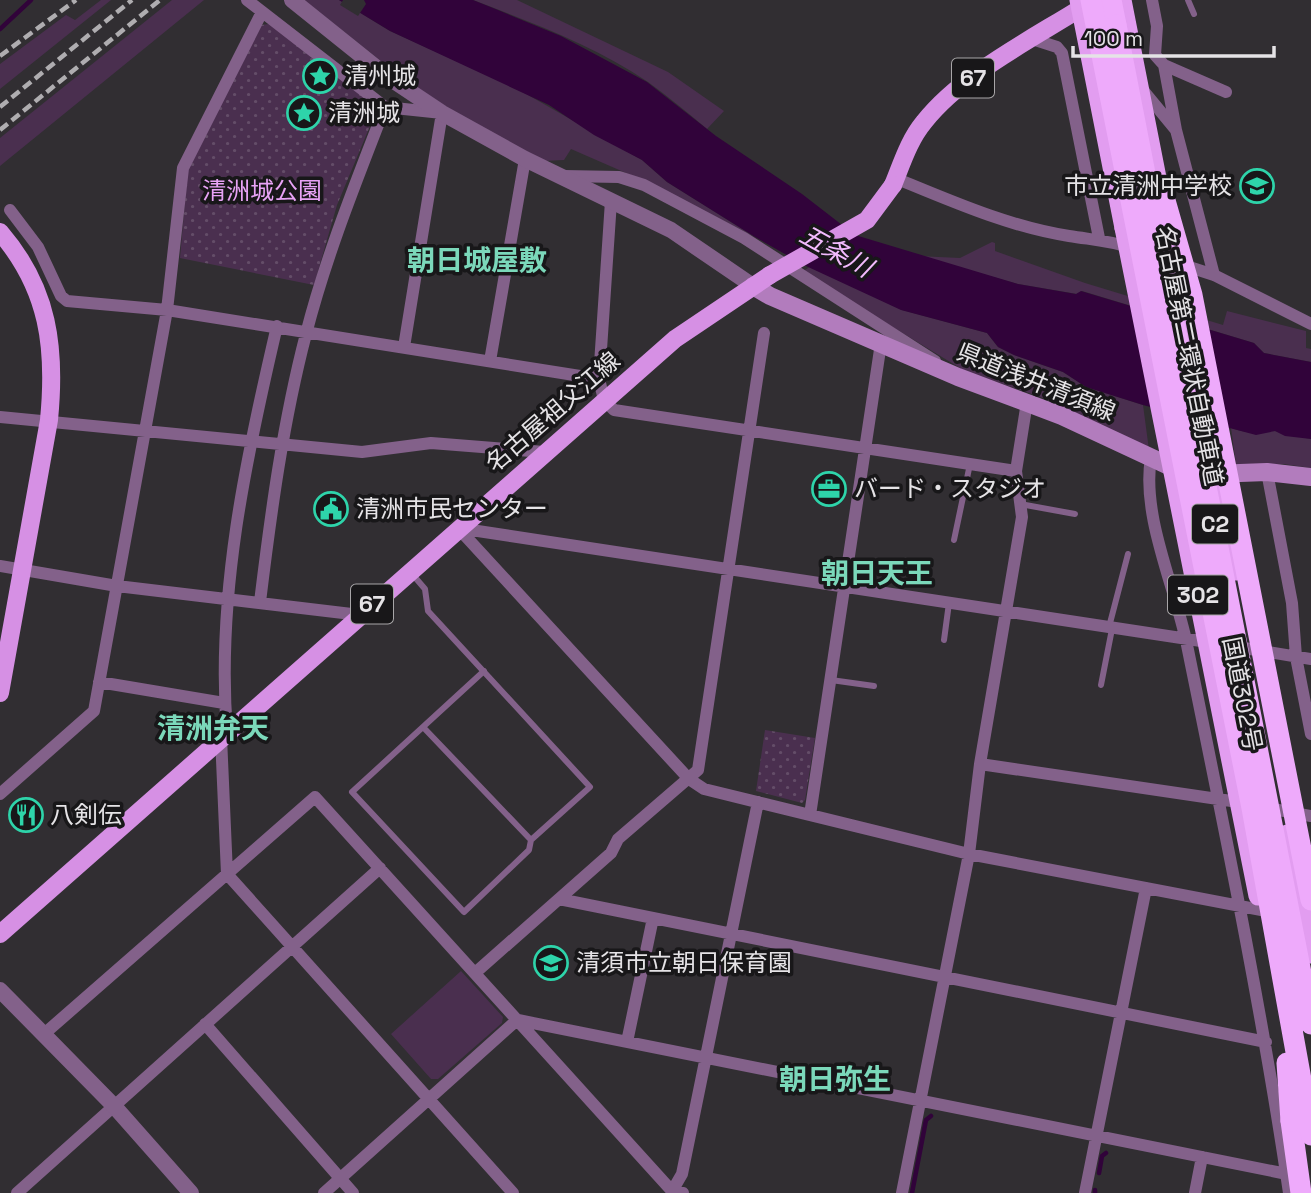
<svg xmlns="http://www.w3.org/2000/svg" width="1311" height="1193" viewBox="0 0 1311 1193" font-family="'Space Grotesk','Noto Sans JP',sans-serif">
<style>
.green{fill:#4a2f4f}
.park{fill:url(#park-dots)}
.water{fill:#31033a}
.pier{fill:#312e32}
.lines{fill:none;stroke-linecap:round;stroke-linejoin:round}
.stream{stroke:#31033a;stroke-width:4.5}
.service{stroke:#83618a;stroke-width:6}
.minor{stroke:#83618a;stroke-width:12}
.tertiary{stroke:#83618a;stroke-width:16}
.secondary{stroke:#b27cbd;stroke-width:18}
.primary{stroke:#d690e4;stroke-width:18}
.trunk{stroke:#e29df0;stroke-width:19}
.motorway{stroke:#eeaafb;stroke-width:21}
.rail{stroke:#afadb0;stroke-width:4.5;stroke-dasharray:10 5;stroke-linecap:butt}
.primary-bridge{stroke:#d690e4;stroke-width:18}
.trunk-bridge{stroke:#e29df0;stroke-width:19}
.motorway-bridge{stroke:#eeaafb;stroke-width:21}
.labels{text-anchor:middle;stroke-width:7;stroke-linejoin:round;paint-order:stroke}
.shield{fill:#181719;stroke:#a8a6a8;stroke-width:2}
.shield-label{font-size:23px;font-weight:bold;fill:#e5e3e6}
.poi-label{font-size:24px;fill:#e5e3e6;stroke:#181719;text-anchor:start}
.park-label{font-size:24px;fill:#e8a3f6;stroke:#181719}
.street-label{font-size:24px;fill:#e5e3e6;stroke:#181719}
.water-label{font-size:26px;font-style:italic;fill:#f2bafd;stroke:#181719}
.quarter-label{font-size:28px;font-weight:bold;fill:#7bd8ba;stroke:#181719}
</style>
<defs>
<pattern id="park-dots" width="8" height="8" patternUnits="userSpaceOnUse" patternTransform="scale(1.75)"><rect width="8" height="8" fill="#4a2f4f"/><path d="M2 2h.1M6 6h.1" fill="none" stroke="#644d68" stroke-width="1.8" stroke-linecap="round"/></pattern>
</defs>
<rect width="100%" height="100%" fill="#312e32"/>
<path class="green" d="M101,0H111L0,89V64L66,15L75,20Z
M172,0H204L0,166V138Z
M304,0H339L390,31L514,87L642,160L667,182L755,237L649,183L571,149L564,160L543,161L420,92Z
M473,0H517L668,72L724,111L707,129C688,113 669,97 648,82C595,46 533,23 473,0Z
M992,242L995,243V251L1085,283L1223,325L1227,311L1306,331V348L1311,349V362L1264,353L1254,343L1082,291L1077,294L1018,284L917,256L960,258Z
M811,266L902,310L987,333L998,347L1014,355L1063,372L1086,387L1143,405L1149,450L1049,400L965,371L802,272Z
M1231,428C1251,434 1253,433 1271,431C1279,430 1301,437 1311,439V468L1283,464H1236Z
M461,971L503,1017L502,1023L438,1079H431L391,1034Z"/>
<path class="park" d="M269,24L375,104V114L337,205L314,285L180,258L188,168L261,25Z
M765,730L815,738L805,800L802,803L756,791Z"/>
<path class="water" d="M339,0H473L498,10L561,36L647,82L716,136L802,194L855,235L1018,284L1076,294L1081,291L1254,343L1264,353L1311,362V439L1285,436L1275,431L1256,435L1143,405L1086,387L1063,372L1014,355L998,347L987,333L901,310L806,266L755,237L667,182L642,160L594,135L549,105L390,31Z"/>
<path class="pier" d="M343,0H364L366,4L358,16L340,5Z"/>
<g class="lines">
<path class="stream" d="M0,29L31,0
M1099,1173L1102,1156L1106,1153
M912,1193L926,1120L931,1116
M1095,1193V1190"/>
<path class="service" d="M1188,0L1194,14
M1020,504L1075,514
M954,540L970,464
M413,575L425,589L428,611L590,787L531,840L423,727
M1109,627L1128,554
M944,640L949,603
M484,671L352,792L464,912L529,850L531,840
M831,680L874,686
M1101,685L1112,629"/>
<path class="minor" d="M247,0L385,107L442,113L404,347
M1152,0L1157,26L1155,55L1164,65L1176,130L1214,275
M1032,39L1057,47L1062,53L1099,238
M1164,65L1226,92
M1142,89L1175,129
M563,176L619,177L644,185L744,238L935,361
M895,178C951,201 1010,227 1069,236C1094,240 1107,240 1132,248
M10,210L38,247L61,296L67,301L167,310L599,379L604,400L614,410L1016,471
M1180,264L1214,275L1311,324
M490,361L525,159
M599,379L611,201
M0,417L362,452L431,443L544,452
M1151,458C1141,516 1176,589 1187,645C1224,827 1262,1009 1289,1193
M1267,472L1292,603L1296,657L1311,734
M458,528L689,779L704,789L969,854L1276,913
M458,528L1214,643
M0,566L117,586L360,615
M260,602C271,512 283,422 306,334C326,256 356,182 385,107
M1232,646L1311,659
M99,682L224,703
M227,732C216,596 246,458 277,326
M221,737L227,874L513,1193
M980,764L1245,803
M0,794L94,711L167,310L183,168L262,12
M1263,807L1311,816
M810,815L881,343
M559,899L1266,1042
M475,973L611,853L618,839L698,770L764,333
M518,1020L1287,1174
M205,1024L353,1193
M44,1034L315,797L672,1191L683,1193
M627,1042L653,918
M17,1193L380,868
M324,1193L517,1020
M671,1193L682,1174L758,802
M902,1193L969,854L980,764L1022,517L1016,471L1027,402
M1085,1193L1146,888
M1195,1193L1202,1157"/>
<path class="tertiary" d="M292,0L388,77L442,113L525,159L671,230L753,286
M0,990L114,1106L191,1193"/>
<path class="secondary" d="M753,286L770,296L958,377L1062,416L1182,472
M1213,474L1267,472L1311,477"/>
<path class="primary" d="M893,185C902,163 909,140 924,122C961,75 1030,40 1081,8
M0,232C49,289 56,348 49,420L0,693
M0,934L675,339L770,275"/>
<path class="trunk" d="M1079,0L1124,228
M1122,0L1161,198"/>
<path class="motorway" d="M1111,0L1116,25
M1291,1121L1301,1193"/>
<path class="rail" d="M0,56L76,0
M0,107L132,0
M0,130L160,0"/>
<path class="primary-bridge" d="M770,275L867,220L893,185"/>
<path class="trunk-bridge" d="M1124,228L1258,896
M1174,264L1236,571
M1287,834L1310,954"/>
<path class="motorway-bridge" d="M1091,0L1252,808L1311,1135
M1116,25L1311,1024
M1160,183L1192,295L1311,900
M1287,1063L1291,1121"/>
</g>
<defs>
<g id="sight-ring" transform="scale(1.75)"><circle r="9.5" fill="#181719" stroke="#2ed4aa" stroke-width="1.5"/><path d="M0-6L1.8-2.2L6-1.7L2.9 1.2L3.7 5.4L0 3.3L-3.7 5.4L-2.9 1.2L-6-1.7L-1.8-2.2Z" fill="#2ed4aa"/></g>
<g id="school-ring" transform="scale(1.75)"><circle r="9.5" fill="#181719" stroke="#2ed4aa" stroke-width="1.5"/><path d="M0-5L7-2L0 1L-7-2ZM-4 1L0 2.5L4 1V4Q0 6-4 4Z" fill="#2ed4aa"/></g>
<g id="office-ring" transform="scale(1.75)"><circle r="9.5" fill="#181719" stroke="#2ed4aa" stroke-width="1.5"/><path d="M-6-3h4V-5.5h4V-3h4V5H-6ZM-1-4.5V-3h2v-1.5ZM-6 0V1H6V0Z" fill="#2ed4aa"/></g>
<g id="civic-ring" transform="scale(1.75)"><circle r="9.5" fill="#181719" stroke="#2ed4aa" stroke-width="1.5"/><path d="M-.6-6.5H3V-4.5H.6V-3L4-1V1h2V6H-6V1h2V-1L-.6-3ZM-1.2 2.5V6h2.4V2.5Z" fill="#2ed4aa"/></g>
<g id="restaurant-ring" transform="scale(1.75)"><circle r="9.5" fill="#181719" stroke="#2ed4aa" stroke-width="1.5"/><path d="M-5-6h1v4h1v-4h1v4h1v-4h1v5L-1.5 .5V6h-2V.5L-5-1ZM5-6V6H3V1.5H1.5Q1.5-4 5-6Z" fill="#2ed4aa"/></g>
</defs>
<g fill-rule="evenodd">
<use href="#sight-ring" x="320" y="76"/>
<use href="#sight-ring" x="304" y="113"/>
<use href="#school-ring" x="1257" y="186"/>
<use href="#office-ring" x="829" y="489"/>
<use href="#civic-ring" x="331" y="509"/>
<use href="#restaurant-ring" x="26" y="815"/>
<use href="#school-ring" x="551" y="963"/>
</g>
<g class="labels">
<g class="shield">
<rect x="952" y="58.5" width="42" height="39" rx="5"/>
<rect x="1192" y="504.5" width="46" height="39" rx="5"/>
<rect x="1168" y="575.5" width="60" height="39" rx="5"/>
<rect x="351" y="584.5" width="42" height="39" rx="5"/>
</g>
<g class="shield-label">
<text x="973" y="86">67</text>
<text x="1215" y="532">C2</text>
<text x="1198" y="603">302</text>
<text x="372" y="612">67</text>
</g>
<g class="poi-label">
<text x="344" y="84">清州城</text>
<text x="328" y="121">清洲城</text>
<text x="1232" y="194" text-anchor="end">市立清洲中学校</text>
<text x="854" y="497">バード・スタジオ</text>
<text x="356" y="517">清洲市民センター</text>
<text x="50" y="823">八剣伝</text>
<text x="576" y="971">清須市立朝日保育園</text>
</g>
<g class="park-label">
<text x="262" y="199">清洲城公園</text>
</g>
<g class="street-label">
<text transform="translate(1189 356) rotate(79)" y="8">名古屋第二環状自動車道</text>
<text transform="translate(1036 382) rotate(22)" y="8">県道浅井清須線</text>
<text transform="translate(553 412) rotate(-41)" y="8">名古屋祖父江線</text>
<text transform="translate(1242 694) rotate(79)" y="8">国道302号</text>
</g>
<g class="water-label">
<text transform="translate(836 251) rotate(29)" y="9">五条川</text>
</g>
<g class="quarter-label">
<text x="477" y="270">朝日城屋敷</text>
<text x="877" y="583">朝日天王</text>
<text x="213" y="738">清洲弁天</text>
<text x="835" y="1089">朝日弥生</text>
</g>
</g>
<path d="M1073 46v10h201v-10" fill="none" stroke="#e5e3e6" stroke-width="3.5"/>
<text x="1084" y="46" font-size="21" fill="#e5e3e6" stroke="#181719" stroke-width="5" paint-order="stroke">100 m</text>
</svg>
